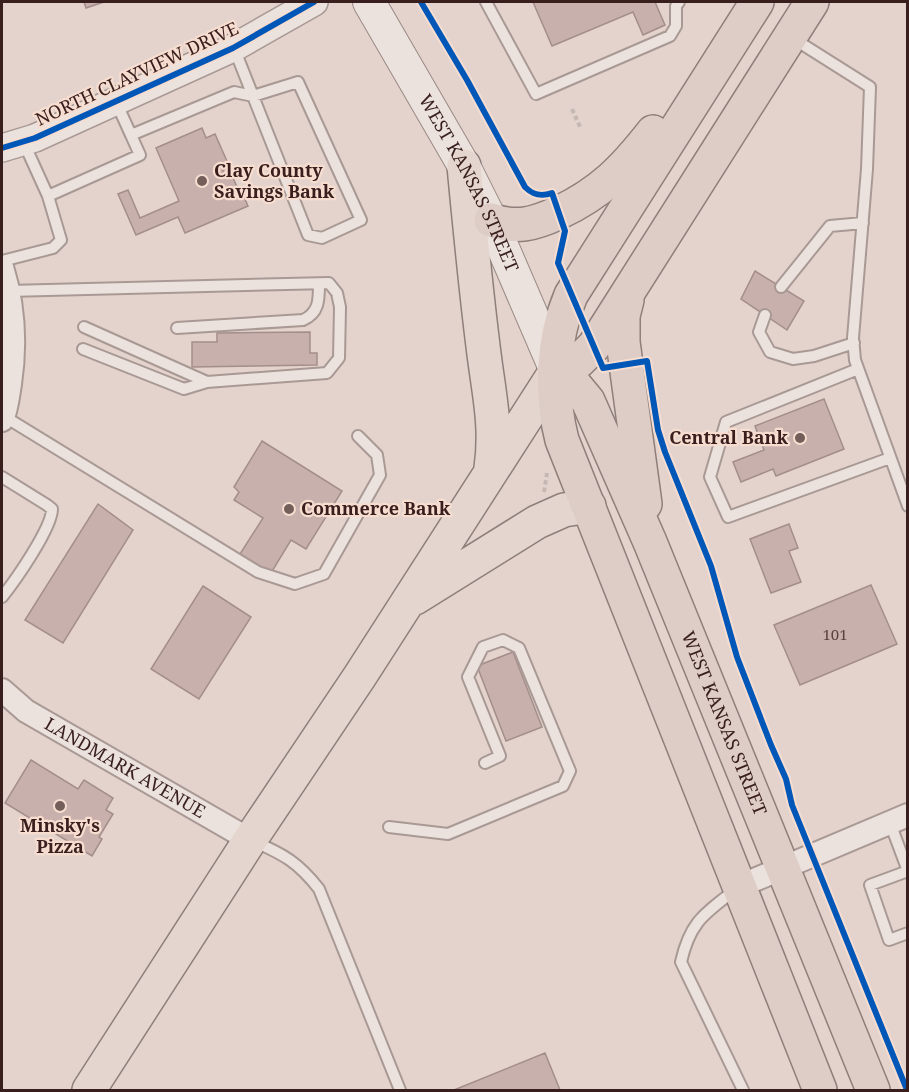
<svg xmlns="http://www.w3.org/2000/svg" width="909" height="1092" viewBox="0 0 909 1092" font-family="'Noto Serif',serif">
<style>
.building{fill:#c8b0ac;stroke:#a48e8b;stroke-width:1.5}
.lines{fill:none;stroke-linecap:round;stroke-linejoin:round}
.service-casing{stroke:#a99995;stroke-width:14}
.minor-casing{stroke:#a99995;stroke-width:26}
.tertiary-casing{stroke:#a99995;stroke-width:30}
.secondary-casing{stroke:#998984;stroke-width:34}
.primary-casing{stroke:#8e7f7c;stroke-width:36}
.trunk-casing{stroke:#8e7f7c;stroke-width:36}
.path{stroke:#c5b8b4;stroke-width:4;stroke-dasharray:4.5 3;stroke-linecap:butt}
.service{stroke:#ece2dd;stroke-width:10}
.minor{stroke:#ece2dd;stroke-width:22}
.tertiary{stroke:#ece2dd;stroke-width:27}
.secondary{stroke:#ece2dd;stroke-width:32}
.primary{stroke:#e4d6cf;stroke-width:33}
.trunk{stroke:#deccc6;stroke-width:33}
.cycleway-casing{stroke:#f6ddd0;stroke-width:10}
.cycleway{stroke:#0057b8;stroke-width:6}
.poi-dot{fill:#745e5a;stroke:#f6ddd0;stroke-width:2}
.labels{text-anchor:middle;stroke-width:4.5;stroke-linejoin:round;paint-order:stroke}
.number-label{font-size:15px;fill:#5c4341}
.street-label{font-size:18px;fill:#381f1d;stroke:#f6ddd0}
.poi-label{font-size:18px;font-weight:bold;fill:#381f1d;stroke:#f6ddd0;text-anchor:start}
</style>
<rect width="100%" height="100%" fill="#e4d3cc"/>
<path class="building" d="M84,2H104L86,8Z
M533,2H655L665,25L643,35L633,12L552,46Z
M202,128L206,138L215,134L230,168L223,170L226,176L231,173L237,187L231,190L233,195L242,192L248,206L185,233L178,217L136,235L118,194L128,190L140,218L179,201L156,148Z
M755,271L804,301L787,330L741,299Z
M310,332V353H317V365L192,367V342H217V333Z
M824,399L844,449L776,476L773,469L741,482L733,462L764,450L755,426Z
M262,441L342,491L306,549L291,540L271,573L240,554L263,518L234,500L239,492L234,487Z
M98,504L133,530L63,643L25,620Z
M789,524L798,548L789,551L801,582L771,593L750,539Z
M871,585L897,644L800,685L774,625Z
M203,586L251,617L199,699L151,669Z
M513,652L542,727L506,741L477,666Z
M31,760L78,789L84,780L113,798L106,810L113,814L99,837L102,839L92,856L5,803Z
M545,1053L560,1090H454Z"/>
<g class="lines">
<g class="service-casing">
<path id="service" d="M486,2L536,94L670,36L676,26V6L679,2
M794,39L870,87L867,169L853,338L855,360L908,506
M116,102L131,135
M23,141L48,196
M2,261L53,248L61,240L48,196L140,155L131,135L234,92L253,96L298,82L361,220L322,238L308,235L234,48
M781,287L830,226L863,223
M8,291L329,283L337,293L340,307L339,358L327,373L207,382L84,327
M765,315L759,332L770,352L793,359L814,356L854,343
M177,328L303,320C319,313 319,300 319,284
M83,349L184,389L207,382
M858,369L726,422L710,477L728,517L890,458
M2,415L258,572L295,584L324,574L380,475L377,455L358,436
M2,477L47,505L52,509C52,528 15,581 2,597
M890,823L908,871
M389,827L448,834L563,786L570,771L519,648L503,640L483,647L468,677L500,756L485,763
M253,841C283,854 298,862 319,889L400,1090
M908,871L870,885L889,940L908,933
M735,890C704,914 690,922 681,962L743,1090"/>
</g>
<g class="minor-casing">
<g id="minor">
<path d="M2,267C14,306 16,344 10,384C8,396 7,409 2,420"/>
<path id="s1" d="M2,690L26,711L250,840"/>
<path d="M740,886L908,815"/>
</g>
</g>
<g class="tertiary-casing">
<path id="tertiary" d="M2,148L35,138L233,48L314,2"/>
</g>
<g class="secondary-casing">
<g id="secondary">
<path id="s2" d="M369,2L464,166L491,220L556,371"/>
</g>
</g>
<g class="primary-casing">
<path id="primary" d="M464,166C470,229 476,291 484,354C489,394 497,427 491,468
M415,598L537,522L564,510L589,506
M89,1090L250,840L360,676L556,371"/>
</g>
<g class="trunk-casing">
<g id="trunk">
<path d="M757,2L571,295C552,340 550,393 562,440L820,1090"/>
<path d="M491,220C516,229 534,224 558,213C601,193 624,169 653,132"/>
<path d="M627,300L623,316V342L645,504"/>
<path id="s3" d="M556,371L574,384L588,401L650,542L873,1090"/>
<path d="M556,371L579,361L594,346L812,2"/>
</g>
</g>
<path class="path" d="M572,109L581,129
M544,492L547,473"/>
<use href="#service" class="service"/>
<use href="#minor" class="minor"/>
<use href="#tertiary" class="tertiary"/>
<use href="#secondary" class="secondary"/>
<use href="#primary" class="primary"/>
<use href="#trunk" class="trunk"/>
<g class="cycleway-casing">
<path id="cycleway" d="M421,2L467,80L525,187C533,195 541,197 552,193L565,231L558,263L603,368L647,361L658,430L665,452L711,566L737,657L771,745L786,779L792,805L907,1090
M2,148L35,138L233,48L314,2"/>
</g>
<use href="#cycleway" class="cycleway"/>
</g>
<g class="poi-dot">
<circle cx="202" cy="181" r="6"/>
<circle cx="800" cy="438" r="6"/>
<circle cx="289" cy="509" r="6"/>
<circle cx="60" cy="806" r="6"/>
</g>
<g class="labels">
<g class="number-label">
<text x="835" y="640">101</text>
</g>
<g class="street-label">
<text transform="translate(137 74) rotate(-25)" y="6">NORTH CLAYVIEW DRIVE</text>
<text dy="6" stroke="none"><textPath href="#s2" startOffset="207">WEST KANSAS STREET</textPath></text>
<text dy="6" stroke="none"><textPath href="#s3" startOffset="394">WEST KANSAS STREET</textPath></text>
<text dy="6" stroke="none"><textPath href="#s1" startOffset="146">LANDMARK AVENUE</textPath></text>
</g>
<g class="poi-label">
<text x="214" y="177">Clay County<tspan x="214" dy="21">Savings Bank</tspan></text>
<text x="788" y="444" text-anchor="end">Central Bank</text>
<text x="301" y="515">Commerce Bank</text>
<text x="60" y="832" text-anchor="middle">Minsky's<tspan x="60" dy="21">Pizza</tspan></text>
</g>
</g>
<rect width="909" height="1092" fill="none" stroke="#381f1d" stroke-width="6"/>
</svg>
